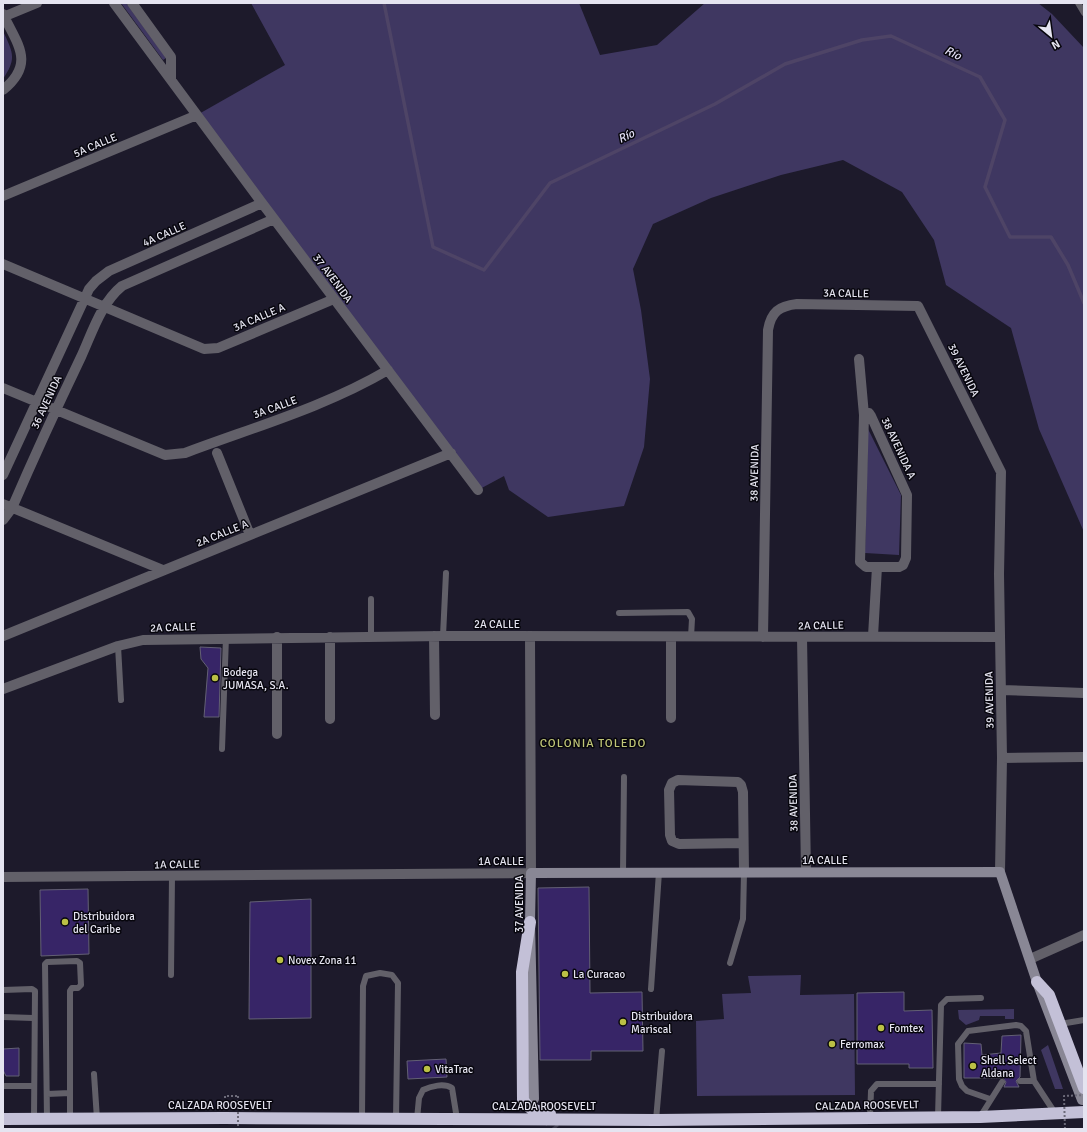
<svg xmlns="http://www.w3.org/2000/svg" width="1087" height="1132" viewBox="0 0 1087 1132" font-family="Signika,sans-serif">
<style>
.green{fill:#3f3761}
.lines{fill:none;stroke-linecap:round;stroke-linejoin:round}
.stream{stroke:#4e4466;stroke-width:3.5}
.building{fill:#372567;stroke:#636074}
.secondary-tunnel{stroke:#3b3849;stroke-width:10;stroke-dasharray:10 5;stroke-linecap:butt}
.path{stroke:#6c6a79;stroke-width:2;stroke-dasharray:2 2;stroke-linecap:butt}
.lane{stroke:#626069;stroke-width:6}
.street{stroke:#626069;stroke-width:10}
.secondary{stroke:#898795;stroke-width:10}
.highway{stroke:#c3c0d7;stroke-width:12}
.path-bridge{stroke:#6c6a79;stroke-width:2;stroke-dasharray:2 2;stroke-linecap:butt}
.poi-dot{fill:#bbc045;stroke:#07060d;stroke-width:1.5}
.labels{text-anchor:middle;stroke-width:3;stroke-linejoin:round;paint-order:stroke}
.street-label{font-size:11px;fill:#e5e4f0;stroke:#07060d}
.poi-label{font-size:11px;fill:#e5e4f0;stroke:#07060d;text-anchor:start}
.water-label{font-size:12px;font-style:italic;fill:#e0ddf2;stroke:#07060d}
.neighbourhood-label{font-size:12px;letter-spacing:1px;fill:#c0c577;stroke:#07060d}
</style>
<rect width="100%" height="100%" fill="#1d1a2b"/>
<path class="green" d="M121,3H126L166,58L163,60Z
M251,3H579L600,55L657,45L705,3H1038L1052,14L1084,48V532L1039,429L1011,328L946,285L934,240L902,192L843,160L781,175L711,198L653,224L633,269L641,310L650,379L644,447L624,506L548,517L509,490L504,476L478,490L197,115L285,65Z
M3,31C13,53 17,58 3,79Z
M868,429L901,495L899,555L865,553Z
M801,975L800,995L854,994L855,1095L697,1096L696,1021L724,1019L722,994L751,993L748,976Z
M1014,1009V1019H1005V1016H980L979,1020L966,1025L959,1019L958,1010Z
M1048,1045L1063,1089H1055L1041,1050Z"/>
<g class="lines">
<path class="stream" d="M384,3L433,247L484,270L550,183L715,104L785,64L862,40L891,36L980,77L1005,120L985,187L1010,237H1051L1068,265L1084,303"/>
</g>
<path class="building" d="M200,647L221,648L219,717H204L208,668L201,659Z
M589,887L590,993L642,992L643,1051H591V1060H540L538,888Z
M88,889L89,954L41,956L40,890Z
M311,899V1018L249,1019L250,902Z
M904,992V1011L932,1010L933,1068H909V1064H857V993Z
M1021,1035L1020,1077L1016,1081L1019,1087H1004L1006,1082L1003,1078H964V1043L981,1044L982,1055L1001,1053L1002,1036Z
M19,1048V1076H6L3,1070V1049Z
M446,1059L447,1077L408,1079L407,1061Z"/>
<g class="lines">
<path class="secondary-tunnel" d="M544,1115L555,1129"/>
<path class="path" d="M225,1106V1096H238"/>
<path class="lane" d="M1078,3L1084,13
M371,599V637
M619,613L688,612L692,619L691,637
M443,636L446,573
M118,646L121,700
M222,749L226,637
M623,873L624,777
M730,963L743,919L744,872
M171,975L172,876
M651,989L659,872
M3,990L32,989L35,991L34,1119
M3,1017L33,1018
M1060,1024L1084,1020
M94,1074L97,1119
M1020,1081H1034L1055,1113
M3,1086H34
M47,1094L70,1093V991L72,988H78L81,985L80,963L77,961L47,962L45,964L47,1119
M990,1099L967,1091L962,1086L959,1079L958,1044L968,1031L1016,1025L1021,1026L1026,1031L1034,1081
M938,1117L941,1005L947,999L981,998
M980,1117L1002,1082
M870,1118L871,1091L877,1084H939
M70,1119V1093
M362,1119L363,986L366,976L380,973L392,975L398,983L396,1119
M417,1119L419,1098L423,1090C431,1086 444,1083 452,1088L457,1119
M656,1120L662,1051"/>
<path class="street" d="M114,3L262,203L478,490
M132,3L171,57V79
M3,14C17,44 36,63 3,90
M3,17L37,3
M3,196L197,115
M3,264L204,349L218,348L334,299
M859,359L864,415L860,562L866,567H899L903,565L906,558L907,495L871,416L869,413L864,415
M3,388L165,455L185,453C254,427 325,407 388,370
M217,453L250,535
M3,475L89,289L96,281L109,271L262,203
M3,504L163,570
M3,520L12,508C34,457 57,407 81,357C92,333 101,303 122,286L274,219
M3,636L451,453
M434,636L435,715
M873,636L877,567
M763,637L768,330C771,312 779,306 797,304L918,306L1001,472L999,574L1002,758L1000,872
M802,637L806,872
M3,689L118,646L143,640L443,636L1000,637
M1001,690L1084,693
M671,718V637
M330,719V637
M277,734V637
M1002,758L1084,757
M743,843L679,844L672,841L670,835L669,790L672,783L678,780L738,782L741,785L743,792L744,872
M3,877L531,873L530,636
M1030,959L1084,935"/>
<path class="secondary" d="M534,1099L530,922L531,873L1000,872L1037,982L1082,1100"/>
<path class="highway" d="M530,922L522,972L523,1100C529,1111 539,1111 550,1114
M1037,982L1049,995L1084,1088
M3,1119L225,1118L656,1120L980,1117L1084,1112"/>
<path class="path-bridge" d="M238,1096V1129
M1065,1129L1064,1096L1084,1095"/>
</g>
<g class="poi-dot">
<circle cx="215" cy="678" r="4"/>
<circle cx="65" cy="922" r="4"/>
<circle cx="280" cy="960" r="4"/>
<circle cx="565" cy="974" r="4"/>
<circle cx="623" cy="1022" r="4"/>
<circle cx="881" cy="1028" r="4"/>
<circle cx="832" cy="1044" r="4"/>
<circle cx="973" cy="1066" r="4"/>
<circle cx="427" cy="1069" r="4"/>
</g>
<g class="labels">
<g class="street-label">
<text transform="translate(95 145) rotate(-23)" y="4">5A CALLE</text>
<text transform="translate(164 234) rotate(-24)" y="4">4A CALLE</text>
<text transform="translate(333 278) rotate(53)" y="4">37 AVENIDA</text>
<text transform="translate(846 293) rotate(1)" y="4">3A CALLE</text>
<text transform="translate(259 317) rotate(-23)" y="4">3A CALLE A</text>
<text transform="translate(964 370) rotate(64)" y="4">39 AVENIDA</text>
<text transform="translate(46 402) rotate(-65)" y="4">36 AVENIDA</text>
<text transform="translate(275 407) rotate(-20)" y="4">3A CALLE</text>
<text transform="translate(899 448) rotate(65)" y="4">38 AVENIDA A</text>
<text transform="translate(754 473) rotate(-89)" y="4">38 AVENIDA</text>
<text transform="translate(222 533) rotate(-22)" y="4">2A CALLE A</text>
<text x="497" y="628">2A CALLE</text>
<text transform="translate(821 625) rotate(-1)" y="4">2A CALLE</text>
<text transform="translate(173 627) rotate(-2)" y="4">2A CALLE</text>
<text transform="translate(989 700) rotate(-91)" y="4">39 AVENIDA</text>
<text transform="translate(793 803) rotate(-91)" y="4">38 AVENIDA</text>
<text x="825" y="864">1A CALLE</text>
<text x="501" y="865">1A CALLE</text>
<text transform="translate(177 864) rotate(-1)" y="4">1A CALLE</text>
<text transform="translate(519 904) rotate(-90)" y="4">37 AVENIDA</text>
<text x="220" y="1109">CALZADA ROOSEVELT</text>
<text transform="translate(867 1105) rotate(-1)" y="4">CALZADA ROOSEVELT</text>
<text x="544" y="1110">CALZADA ROOSEVELT</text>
</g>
<g class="poi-label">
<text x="223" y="676">Bodega<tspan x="223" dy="13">JUMASA, S.A.</tspan></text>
<text x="73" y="920">Distribuidora<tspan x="73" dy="13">del Caribe</tspan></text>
<text x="288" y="964">Novex Zona 11</text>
<text x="573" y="978">La Curacao</text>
<text x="631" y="1020">Distribuidora<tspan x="631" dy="13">Mariscal</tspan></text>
<text x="889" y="1032">Fomtex</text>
<text x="840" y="1048">Ferromax</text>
<text x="981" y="1064">Shell Select<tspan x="981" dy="13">Aldana</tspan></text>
<text x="435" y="1073">VitaTrac</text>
</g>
<g class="water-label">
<text transform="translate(953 53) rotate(25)" y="4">Río</text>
<text transform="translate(626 136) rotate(-25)" y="4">Río</text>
</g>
<g class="neighbourhood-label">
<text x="593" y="747">COLONIA TOLEDO</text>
</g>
</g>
<rect width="1087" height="1132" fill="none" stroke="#e5e4f0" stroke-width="8"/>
<g transform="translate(1051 36) rotate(151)" stroke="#07060d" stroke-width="3" paint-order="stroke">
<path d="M0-3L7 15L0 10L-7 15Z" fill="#e5e4f0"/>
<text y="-6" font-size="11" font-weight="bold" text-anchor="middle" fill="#e5e4f0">N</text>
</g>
</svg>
